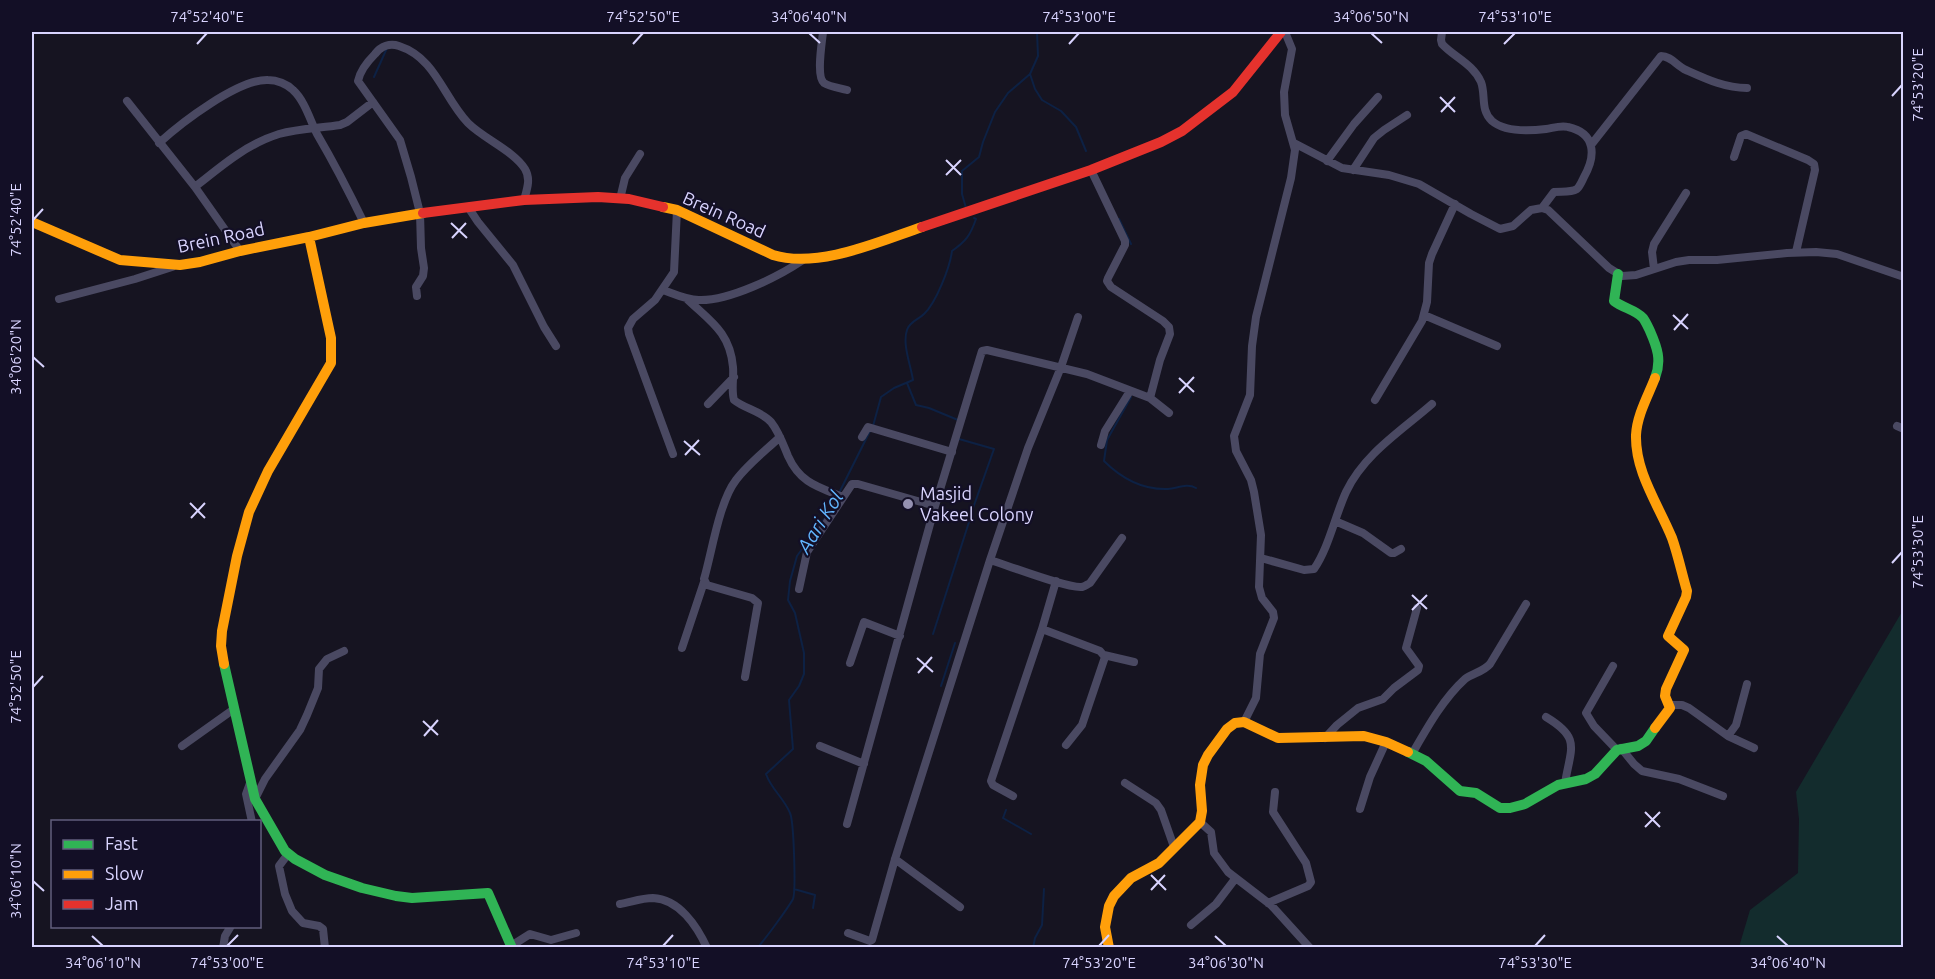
<svg xmlns="http://www.w3.org/2000/svg" width="1935" height="979" viewBox="0 0 1935 979" font-family="Ubuntu,sans-serif">
<style>
.green{fill:#132c2d}
.lines{fill:none;stroke-linecap:round;stroke-linejoin:round}
.stream{stroke:#0d2144;stroke-width:2}
.street{stroke:#4a4962;stroke-width:8}
.fast{stroke:#30b455;stroke-width:10}
.slow{stroke:#ff9f0a;stroke-width:10}
.jam{stroke:#e5322d;stroke-width:10}
.ticks{fill:none;stroke:#d9d4ff;stroke-width:2}
.poi-dot{fill:#9591b1;stroke:#130f26;stroke-width:2}
.labels{text-anchor:middle;stroke-width:4.5;stroke-linejoin:round;paint-order:stroke}
.street-label{font-size:18px;fill:#d9d4ff;stroke:#130f26}
.poi-label{font-size:18px;fill:#d9d4ff;stroke:#130f26;text-anchor:start}
.water-label{font-size:20px;font-style:italic;fill:#62b6ff;stroke:#130f26}
.neatline{fill:none;stroke:#d9d4ff;stroke-width:2}
.ticks-label{font-size:15px;text-anchor:middle;fill:#d9d4ff}
</style>
<rect width="100%" height="100%" fill="#161421"/>
<path class="green" d="M1903,610V947H1739L1750,910L1798,873L1799,819L1796,792Z"/>
<g class="lines">
<path class="stream" d="M1030,74L1035,89L1042,100L1061,111L1076,127L1086,151
M374,77L387,48
M966,208L962,194V171L979,157L983,142L995,112L1008,93L1030,74L1038,56L1037,32
M1119,219L1131,244
M907,383L916,405L929,408L958,420
M1131,397L1107,440L1104,461C1121,478 1143,490 1168,489C1178,488 1187,483 1196,488
M873,426L881,397L894,388L913,380C911,366 902,344 907,330C910,321 918,320 924,314C936,303 950,267 952,251C966,241 970,236 976,219L974,218
M959,439L994,449L972,511
M839,493L870,431
M933,634L970,519
M941,686L955,643
M1006,810L1003,818L1031,834
M794,889L815,895L813,908
M757,948C764,941 788,908 793,899C796,892 794,822 790,813C784,798 771,789 766,774L793,749L789,700L799,686L804,674V653L795,613L788,600L790,581L797,556L830,511
M1033,948L1035,938L1042,925L1044,889"/>
<path class="street" d="M823,32C822,42 816,77 824,83C830,87 840,88 847,90
M1442,32L1441,40L1442,44C1454,57 1473,64 1481,82C1486,95 1480,110 1492,121C1505,132 1530,131 1546,129C1553,128 1561,125 1568,127C1596,133 1596,156 1584,177C1582,181 1580,186 1577,189C1570,193 1561,191 1554,192L1542,208
M127,101L195,187L240,251
M159,143C181,123 238,79 268,80C277,80 287,84 293,90C305,101 310,120 317,134C334,163 349,192 364,223
M1294,143L1342,168L1389,175L1419,184L1471,214L1500,229L1513,226L1531,210L1542,208L1548,210L1609,268L1622,276L1636,275L1676,262L1689,260H1717L1787,253L1816,252L1837,254L1904,277
M1591,145L1661,56C1671,56 1677,66 1686,70C1706,79 1725,88 1747,88
M1734,157L1741,136L1746,134L1808,160L1814,164L1815,170L1796,252
M1327,161L1354,124L1378,97
M1091,170L1125,241V245L1108,278L1107,281L1111,287L1163,321L1169,327L1170,334L1160,360L1150,398
M1353,170L1374,138L1384,130L1407,115
M195,187C221,166 247,144 279,134C298,129 320,128 340,125L347,122L373,102
M620,199L625,178L640,154
M468,207L478,222L513,265L544,327L556,346
M1654,269L1652,252L1654,244L1686,193
M663,290C674,294 686,300 699,300C729,301 778,277 803,260
M417,296L416,287L423,276L424,268L421,248L420,213L411,177L400,140L358,81C360,71 368,61 375,54C381,46 390,43 399,46C436,58 443,97 468,123C484,139 514,151 525,169C531,179 527,189 524,200
M59,299L135,279L172,267
M687,299C710,321 730,332 733,367C734,378 731,390 734,400C745,409 761,411 771,422C779,432 783,444 788,456C800,483 818,487 843,497
M1424,315L1497,346
M1375,400L1422,321L1427,302L1429,263L1432,254L1455,204
M708,404L734,377
M1897,426L1904,429
M862,437L868,427L952,452
M1101,445L1105,431L1130,391
M673,454L629,334L628,328L633,319L655,300L674,272L677,210
M1335,521L1363,533L1391,553H1394L1401,549
M1261,558L1304,570L1314,569C1329,547 1335,516 1346,492C1364,454 1401,431 1432,404
M990,560C1007,565 1068,589 1082,587C1086,586 1086,585 1090,583L1122,538
M799,589L807,552L852,484H858L935,506
M1042,629L1100,651L1105,657L1082,725L1066,745
M682,648L704,582
M1104,655L1134,662
M850,663L864,622L900,636
M1613,666L1586,713L1594,726L1617,750
M745,677L758,603L752,598L707,585L704,579C712,552 719,502 736,480C748,464 765,451 780,437
M1670,705H1682L1689,708L1728,736L1754,748
M1546,717C1581,738 1571,747 1565,783
M1244,722L1256,698L1260,654L1274,618L1273,612L1262,598L1259,587L1261,535L1254,492L1251,480L1236,451L1234,436L1250,395L1252,346L1256,317L1291,178L1295,150L1285,115L1284,92L1292,49L1285,32
M1728,736L1736,725L1747,684
M1325,738L1337,725L1358,708L1383,699L1394,688L1418,670L1419,666L1406,648L1417,608
M182,746L234,709
M820,746L864,764
M1621,748L1634,764L1642,771L1679,779L1723,796
M1412,754C1427,728 1443,699 1465,679C1473,673 1483,672 1490,664L1526,604
M250,783L246,794L252,822
M1125,783L1156,803L1161,810L1174,847
M1013,796L993,785L991,781L1042,629L1056,581
M255,799L265,779L300,730L307,715L318,688L319,669L327,659L344,651
M1360,809L1370,777L1386,742
M1200,822L1211,832L1214,853L1228,872L1271,905L1310,948
M847,824L935,506L982,351L987,350L1087,374L1150,398L1169,413
M288,854L279,866L285,894L292,911L303,923L319,926L323,929L325,948
M895,859L960,907
M1268,903L1308,886L1311,882L1306,863L1273,812L1275,792
M620,904C631,902 642,898 653,898C679,899 697,926 707,948
M1191,925L1216,904L1235,879
M848,933L870,941L872,940L895,859L990,560L1028,448L1061,367L1078,317
M511,946L530,934L551,940L576,933
M223,948L225,936L231,926"/>
<path class="fast" d="M1618,274L1614,301C1623,308 1636,310 1643,318C1646,322 1648,327 1650,331C1657,347 1662,360 1655,378
M224,664L255,799L285,851L295,859L325,875L362,888L396,896L412,898L488,893L512,948
M1408,752L1426,761L1460,791L1476,793L1500,808H1510L1525,804L1558,785L1586,779L1595,774L1617,750L1638,746L1646,741L1655,728"/>
<path class="slow" d="M663,207L677,210L773,255C818,269 878,242 922,227
M32,222L120,260L180,265L200,262L240,251L309,237L364,223L423,213
M1655,378C1648,396 1637,415 1636,435C1635,472 1658,504 1672,538C1678,555 1682,574 1687,591L1686,597L1668,636L1684,650L1666,689L1665,696L1670,708L1655,728
M224,664L221,646L222,631L237,556L249,512L268,471L331,363V338L309,237
M1109,948L1105,927L1109,906L1114,896L1131,878L1159,863L1200,822L1202,811L1200,785L1203,765L1208,755L1227,729L1235,723L1244,722L1278,738L1364,736L1386,742L1408,752"/>
<path class="jam" d="M423,213L524,200L598,197L629,199L663,207
M922,227L1091,170L1161,142L1182,131L1233,92L1281,32"/>
</g>
<path class="ticks" d="M809,33L820,43M1371,33L1382,43M197,44L207,33M633,44L643,33M1069,44L1079,33M1504,44L1515,33M1892,96L1902,85M1440,97L1455,112M1441,112L1455,97M946,160L961,175M946,175L961,160M33,220L43,209M451,223L467,238M452,238L466,223M1673,315L1688,329M1674,330L1688,314M33,357L44,367M1179,378L1194,392M1179,393L1194,377M684,441L700,455M685,455L699,440M190,503L205,518M191,518L205,503M1892,563L1902,552M1412,595L1427,609M1412,610L1427,595M917,658L933,672M918,673L932,657M33,687L43,676M423,721L438,735M424,736L438,720M1645,812L1660,827M1645,827L1660,812M1151,875L1166,890M33,881L44,891M1151,890L1165,875M92,936L103,946M1215,936L1226,946M1777,936L1788,946M227,946L238,935M663,946L673,935M1099,946L1109,935M1535,946L1545,935"/>
<circle class="poi-dot" cx="908" cy="504" r="6"/>
<g class="labels">
<g class="street-label">
<text transform="translate(724 215) rotate(24)" y="6">Brein Road</text>
<text transform="translate(221 238) rotate(-12)" y="6">Brein Road</text>
</g>
<g class="poi-label">
<text x="920" y="500">Masjid<tspan x="920" dy="21">Vakeel Colony</tspan></text>
</g>
<g class="water-label">
<text transform="translate(820 522) rotate(-58)" y="7">Aari Kol</text>
</g>
</g>
<rect width="1935" height="979" fill="none" stroke="#130f26" stroke-width="66"/>
<rect x="51" y="820" width="210" height="108" fill="#130f26" stroke="#625e7d" stroke-width="1.5"/>
<rect x="63" y="840" width="30" height="9" fill="#30b455" stroke="#625e7d" stroke-width="1.5"/>
<text x="105" y="850" font-size="18" fill="#d9d4ff">Fast</text>
<rect x="63" y="870" width="30" height="9" fill="#ff9f0a" stroke="#625e7d" stroke-width="1.5"/>
<text x="105" y="880" font-size="18" fill="#d9d4ff">Slow</text>
<rect x="63" y="900" width="30" height="9" fill="#e5322d" stroke="#625e7d" stroke-width="1.5"/>
<text x="105" y="910" font-size="18" fill="#d9d4ff">Jam</text>
<rect x="33" y="33" width="1869" height="913" class="neatline"/>
<g class="ticks-label">
<text x="207" y="22">74°52'40"E</text>
<text x="643" y="22">74°52'50"E</text>
<text x="809" y="22">34°06'40"N</text>
<text x="1079" y="22">74°53'00"E</text>
<text x="1371" y="22">34°06'50"N</text>
<text x="1515" y="22">74°53'10"E</text>
<text transform="translate(1918 85) rotate(-90)" y="5">74°53'20"E</text>
<text transform="translate(16 220) rotate(-90)" y="5">74°52'40"E</text>
<text transform="translate(16 357) rotate(-90)" y="5">34°06'20"N</text>
<text transform="translate(1918 552) rotate(-90)" y="5">74°53'30"E</text>
<text transform="translate(16 687) rotate(-90)" y="5">74°52'50"E</text>
<text transform="translate(16 881) rotate(-90)" y="5">34°06'10"N</text>
<text x="103" y="968">34°06'10"N</text>
<text x="227" y="968">74°53'00"E</text>
<text x="663" y="968">74°53'10"E</text>
<text x="1099" y="968">74°53'20"E</text>
<text x="1226" y="968">34°06'30"N</text>
<text x="1535" y="968">74°53'30"E</text>
<text x="1788" y="968">34°06'40"N</text>
</g>
</svg>
